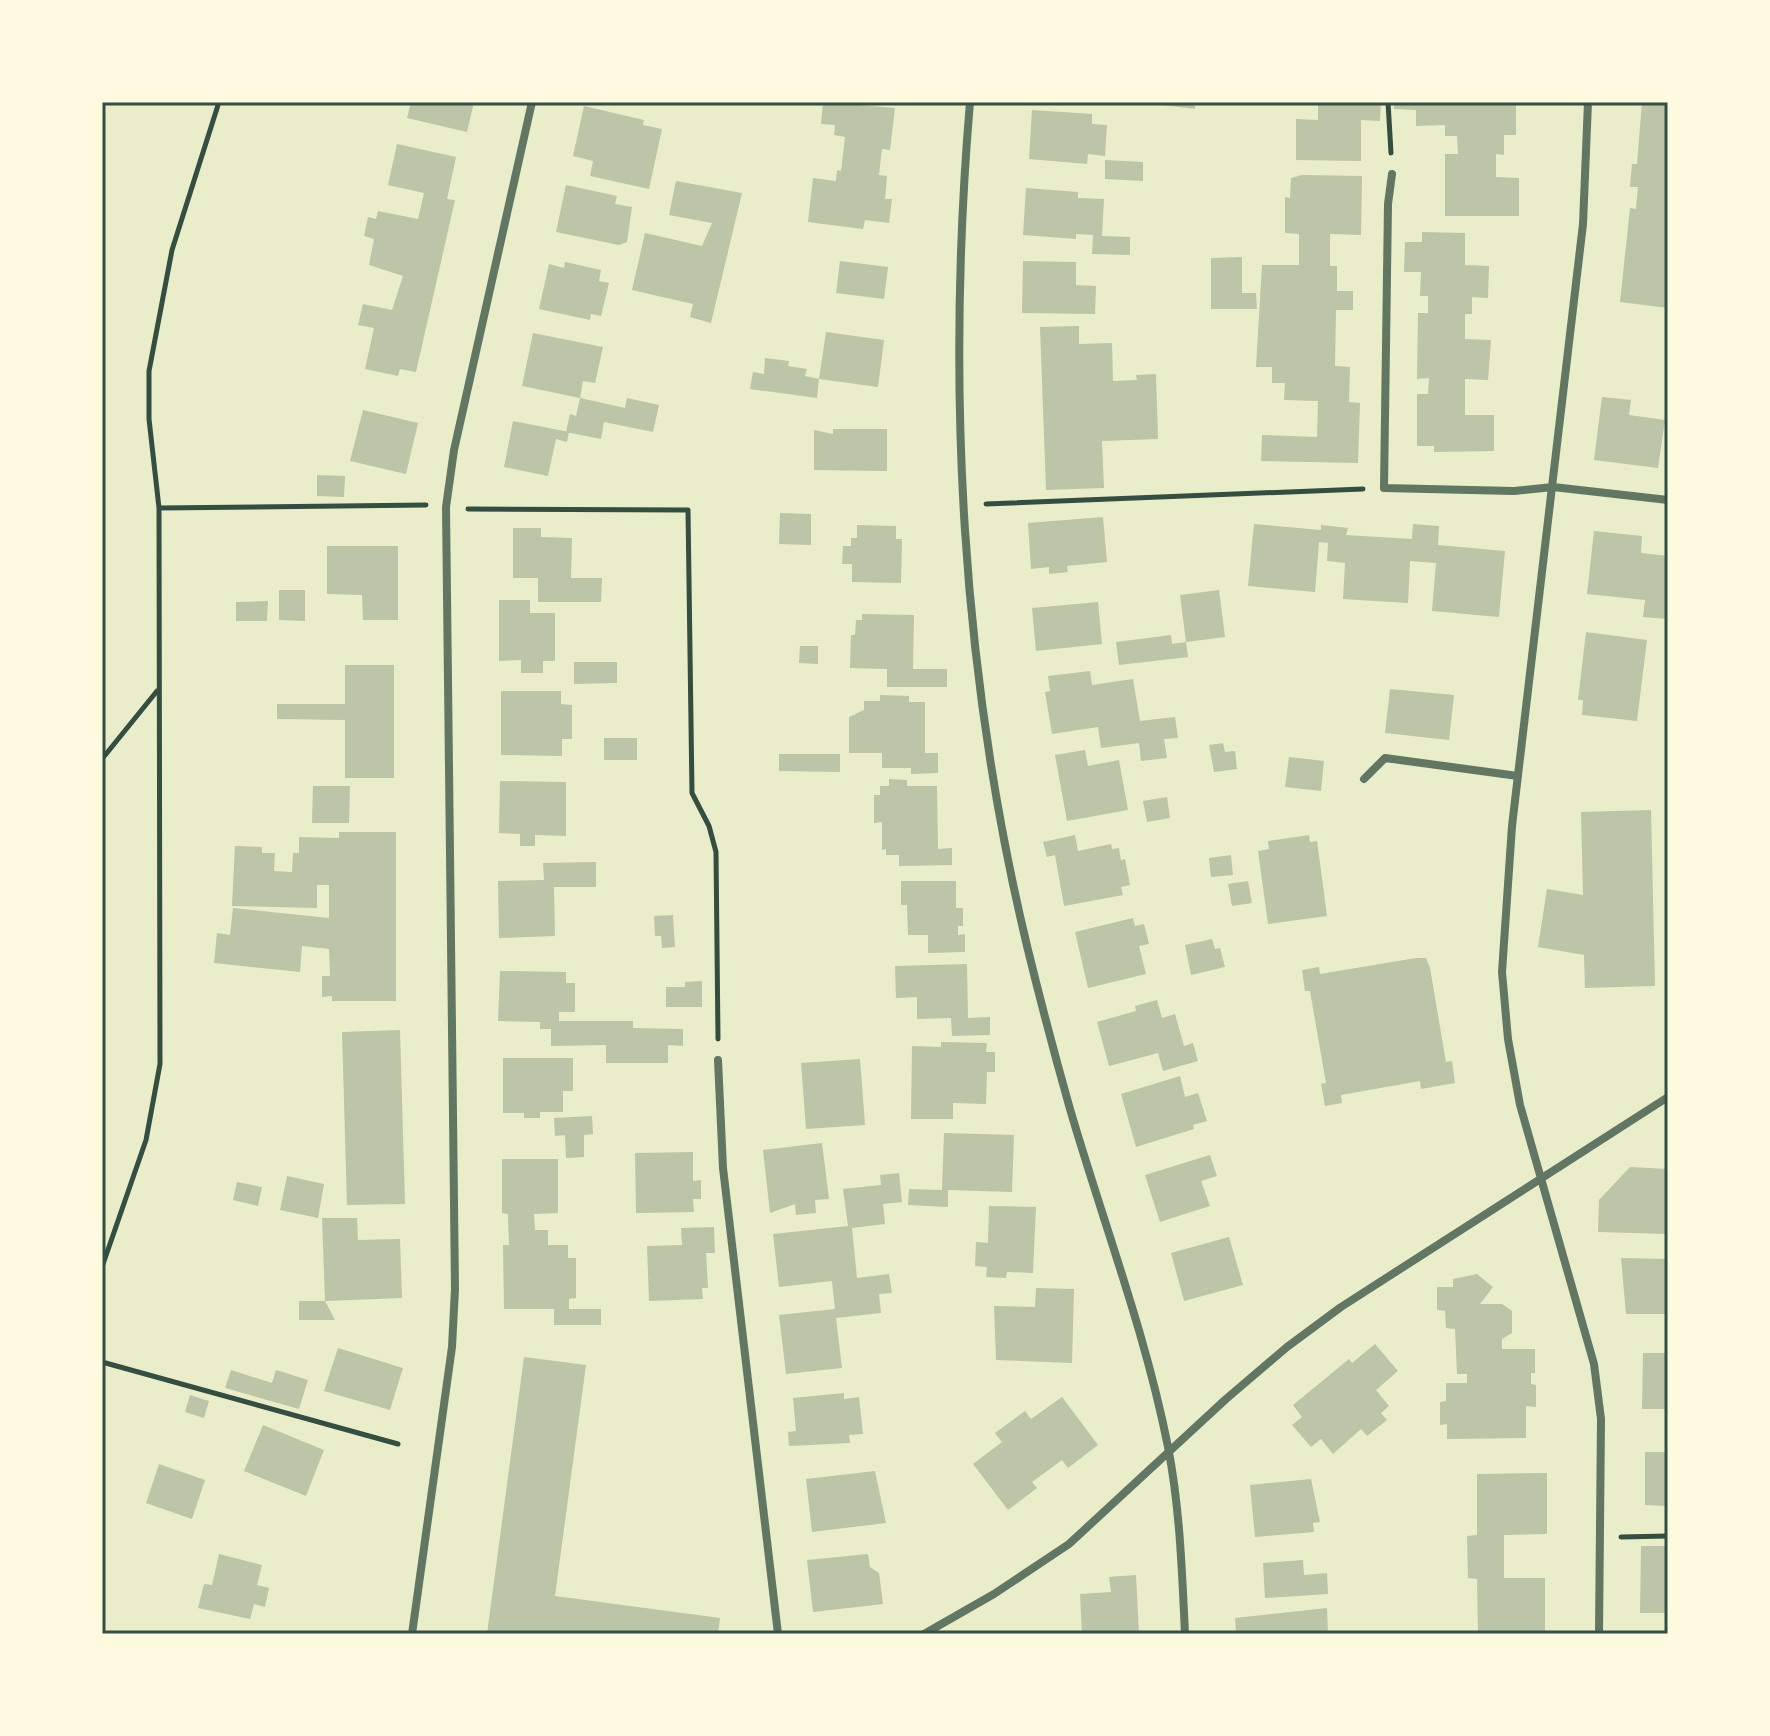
<svg xmlns="http://www.w3.org/2000/svg" width="1770" height="1736" viewBox="0 0 1770 1736" font-family="Mulish,sans-serif">
<style>
.building{fill:#bcc5a7}
.lines{fill:none;stroke-linecap:round;stroke-linejoin:round}
.path{stroke:#344e41;stroke-width:5}
.minor{stroke:#617663;stroke-width:8}
.neatline{fill:none;stroke:#344e41;stroke-width:3}
</style>
<rect width="100%" height="100%" fill="#e9edc9"/>
<path class="building" d="M411,102H474L467,132L407,118Z
M823,102L895,108L890,150L882,149L879,175L887,176L885,199H892L889,223L865,220L863,229L808,222L813,178L836,181L837,170L841,171L845,137L834,135L835,125L821,124Z
M1137,102H1195V109Z
M1318,102H1381L1380,121L1361,120V161L1296,160V119L1318,120Z
M1394,102H1516V135H1504V155L1496,154V177L1519,178V216H1445V154H1458L1457,136H1445V125L1416,126V110L1394,109Z
M1642,102H1668V308L1620,302L1630,208L1636,209L1638,187H1630L1632,164H1637Z
M584,106L644,120L643,125L662,129L649,189L590,176L593,161L573,156Z
M1032,110L1092,114V124L1107,125L1105,156L1088,154L1087,164L1029,159Z
M397,144L456,157L447,199L455,200L416,372L400,369L398,376L365,369L374,328L358,325L363,304L392,310L403,276L369,265L374,239L364,236L368,217L376,219L378,211L418,219L424,193L388,185Z
M1105,160L1143,162V181L1105,179Z
M1302,175L1362,176L1361,235L1330,234V266H1337V291H1353V310H1336L1335,366L1350,367L1349,402L1360,403L1358,463L1261,461L1262,435L1317,437L1318,401L1284,400L1285,383H1272V367H1256L1262,265H1299V234L1285,233V197L1290,198L1291,178Z
M676,181L742,193L711,323L690,317L693,304L632,290L645,233L702,246L712,223L669,215Z
M566,185L617,196L615,204L632,207L627,242L619,245L556,232Z
M1026,188L1078,192V198L1104,199L1102,236L1130,237V255L1092,254L1093,235L1076,234V239L1023,235Z
M1422,232L1465,233V265L1489,266L1488,298L1472,297V314H1465V339L1491,340L1488,380L1465,379V415H1494V451L1434,452V446H1417V394H1428L1429,378L1417,379L1418,313H1428V296H1420L1421,272H1404L1405,242H1422Z
M1242,257V293H1256L1257,309H1211V258Z
M840,261L888,267L884,299L836,293Z
M1023,261L1076,262V285L1096,286L1095,314L1022,313Z
M565,262L601,270L599,281L609,283L601,316L591,314L590,320L539,309L549,264L564,268Z
M1079,326V344L1112,343L1113,381L1137,380L1136,375L1156,374L1158,439L1102,441L1104,488L1046,490L1040,327Z
M826,332L884,340L878,387L819,379Z
M533,333L603,347L595,383L583,381L580,398L625,408L627,398L659,405L653,432L604,422L601,439L566,432L570,414L576,416L580,398L522,386Z
M765,358L789,361L788,366L807,369L805,376L819,379L817,398L750,389L753,372L764,374Z
M1602,397L1631,400L1629,415L1665,420L1658,468L1594,460Z
M363,410L418,423L406,474L350,461Z
M513,421L569,432L567,442L556,439L548,476L504,467Z
M833,429H887V471L814,470V430L833,434Z
M317,475L345,476L344,497L317,496Z
M780,513L811,514V545L779,544Z
M1103,517L1107,562L1067,566L1068,572L1049,574V567L1031,569L1028,523Z
M1254,524L1321,530V525L1348,528L1346,535L1412,539L1413,524L1439,526L1438,545L1505,551L1499,617L1432,611L1436,563L1410,561L1408,603L1343,599L1345,563L1327,561L1328,543L1319,542L1315,592L1248,586Z
M857,525L896,526V539H902L901,583L852,582V564H842L843,546H851V538H857Z
M513,528H541V537L572,538L571,578H602L601,602H538V578H513Z
M1594,531L1642,536L1641,553L1668,556V619L1643,617L1645,600L1587,594Z
M327,546H398V620H363L362,595L327,594Z
M279,590H305V621L279,620Z
M1219,590L1225,637L1186,642L1188,657L1119,665L1116,642L1171,635L1172,644L1186,642L1180,595Z
M499,600H530V613H555V661H543V673H521V660L499,661Z
M268,601L267,621H236V602Z
M1098,602L1102,644L1036,651L1032,608Z
M862,614L914,615L913,669H947V687H887V669L850,668L851,635H855L856,620H862Z
M1586,632L1647,640L1637,721L1582,715L1583,700H1578Z
M800,646H818V664L799,663Z
M574,662H617V683L574,684Z
M345,665H394V778H345V720L277,719V704H345Z
M1090,671L1092,685L1133,679L1140,721L1175,717L1178,738L1164,739L1167,758L1141,761L1139,743L1101,748L1098,727L1052,734L1045,692L1050,691L1048,676Z
M1390,689L1454,695L1449,740L1385,733Z
M501,691H561V704L572,705V739H562V756L501,755Z
M880,695L909,696V702H925V753H938V773L911,774V768H882V753H849V717L864,710V701H880Z
M604,738H637V760H604Z
M1223,743L1225,752L1235,751L1237,769L1214,772L1209,745Z
M1085,750L1088,766L1119,760L1128,810L1067,821L1055,755Z
M779,754H840V772L779,771Z
M1289,757L1324,761L1321,791L1285,787Z
M889,779L907,780V786H937L938,849L952,848V865L899,866V855H886V849L882,850V822L874,823V795H880V786H889Z
M500,781L566,782V836L535,835V846H520V834L499,833Z
M313,786H350L349,823H312Z
M1167,797L1170,818L1147,822L1143,801Z
M1651,810L1655,986L1585,988L1584,955L1538,947L1547,889L1583,895L1581,812Z
M339,832H396V1001H332V996L322,997V976H330L329,949L302,946L300,972L214,963L217,933L230,935L233,908L329,918V885H317V908L232,906L235,846L262,847V853H275L274,871L292,872L293,853H299V837L339,838Z
M1075,835L1078,851L1111,844L1112,849L1119,848L1121,860L1125,859L1130,885L1121,887L1123,895L1064,906L1055,855L1047,857L1043,842Z
M1309,835L1310,842L1317,841L1327,916L1268,924L1258,851L1269,849L1268,841Z
M1231,855L1233,875L1211,877L1209,858Z
M596,862V887H554L555,936L499,938L498,881L544,880L543,863Z
M901,881H956V908H963V926H958V935L965,934V952L928,953V935H908L907,905H901Z
M1248,881L1252,903L1232,906L1228,884Z
M673,915L675,947L662,948L661,936H655L654,916Z
M1133,918L1135,926L1144,924L1149,944L1139,946L1146,974L1088,988L1075,932Z
M1212,939L1215,949L1220,948L1225,967L1191,975L1185,945Z
M1416,958H1426L1430,968L1446,1062L1452,1061L1455,1083L1421,1089L1420,1081L1341,1095L1342,1103L1325,1106L1321,1084L1326,1083L1310,991H1305L1302,970L1319,967L1320,974Z
M967,964L968,1018L990,1017V1035L952,1036L951,1018L917,1019V997L896,998L895,966Z
M500,971L566,972V983H575V1012H559V1021H633V1028L683,1029V1046L668,1045V1063H606V1045L551,1046V1029H540V1022L498,1021Z
M702,981V1007H666V987H685V982Z
M1157,1000L1162,1018L1175,1014L1184,1046L1193,1043L1198,1061L1163,1071L1158,1053L1109,1066L1097,1022L1136,1011L1135,1006Z
M400,1030L405,1204L347,1205L342,1032Z
M941,1042L987,1043L986,1052H995V1072H987L986,1104L953,1103V1119H911L912,1046L941,1047Z
M503,1058H573V1091H563V1112H540V1118H524V1113H503Z
M860,1059L865,1125L806,1129L801,1063Z
M1180,1076L1185,1097L1198,1093L1207,1121L1193,1125L1194,1129L1136,1147L1121,1094Z
M592,1116L593,1134L584,1135V1157L566,1158L565,1135L555,1136L554,1118Z
M944,1133L1014,1135L1012,1192L948,1190V1207L908,1205L909,1189L942,1190Z
M822,1143L829,1199L815,1200L816,1213L796,1215L795,1204L770,1213L763,1150Z
M693,1152V1181L701,1180V1199H693L694,1212L636,1213L635,1153Z
M1210,1155L1217,1176L1201,1181L1210,1206L1160,1222L1145,1175Z
M502,1159H558V1213L534,1214L535,1230H548V1245H568V1258H576V1298L569,1299V1309H601V1325H554V1309H504L503,1245H509L508,1214L502,1213Z
M1630,1167L1668,1169V1234L1598,1232L1599,1200Z
M899,1173L902,1202L883,1204L885,1224L852,1228L857,1278L889,1274L892,1293L879,1294L881,1313L836,1318L842,1368L786,1374L779,1315L835,1309L832,1281L779,1287L773,1234L848,1226L843,1189L881,1185L880,1175Z
M287,1176L324,1184L318,1218L280,1210Z
M237,1182L262,1187L258,1206L233,1200Z
M989,1206L1036,1207L1033,1273L1007,1272L1006,1278L986,1277L987,1267L975,1266L976,1242L988,1243Z
M322,1218H357L358,1240L400,1239L402,1298L325,1301Z
M714,1227L715,1253H706L708,1288H702L703,1299L649,1301L647,1246L682,1245L681,1228Z
M1229,1237L1243,1285L1184,1301L1171,1253Z
M1621,1258L1668,1259V1314H1626Z
M1477,1274L1493,1287L1480,1304H1502L1512,1311V1333L1502,1339V1349H1535V1373H1531V1384L1536,1385V1407L1526,1406V1438L1447,1439V1424L1440,1425V1402L1446,1401V1383H1467V1374H1457L1455,1329L1446,1328L1445,1311L1437,1310V1287H1453V1279Z
M1036,1288L1074,1289L1072,1363L996,1360L994,1306L1035,1307Z
M299,1301H325L335,1320H299Z
M1375,1344L1398,1371L1376,1390L1389,1406L1381,1413L1387,1420L1367,1436L1361,1429L1333,1454L1321,1439L1311,1447L1292,1425L1302,1417L1293,1405L1349,1359L1352,1363Z
M338,1348L403,1368L390,1410L324,1391Z
M1643,1353H1668V1409H1642Z
M524,1357L586,1365L555,1596L720,1618L718,1634H487Z
M231,1370L272,1383L276,1370L308,1380L299,1409L225,1388Z
M844,1393V1399L859,1397L863,1434L849,1435L850,1443L789,1446L788,1432L796,1431L793,1398Z
M190,1395L209,1401L204,1418L185,1412Z
M1062,1397L1098,1445L1068,1468L1062,1460L1032,1482L1037,1488L1008,1510L973,1464L1002,1442L995,1433L1025,1411L1031,1419Z
M263,1425L324,1450L306,1496L244,1471Z
M1645,1452H1668V1506L1645,1505Z
M159,1464L205,1480L192,1519L146,1503Z
M875,1471L886,1523L812,1532L806,1479Z
M1547,1473V1534L1504,1535V1578H1545V1634H1478L1477,1579L1468,1578L1467,1536L1477,1535V1474Z
M1311,1479L1320,1522L1313,1523L1314,1532L1255,1537L1250,1485Z
M1641,1546H1668V1613H1640Z
M219,1554L262,1565L257,1585L269,1588L265,1607L254,1604L250,1619L198,1608L204,1584L212,1585Z
M868,1554L870,1567L879,1573L883,1604L813,1612L807,1560Z
M1303,1560L1304,1575L1327,1573L1328,1594L1265,1598L1263,1563Z
M1136,1575L1139,1634H1082L1080,1594L1111,1592L1109,1577Z
M1327,1608L1328,1634H1236L1235,1618Z"/>
<g class="lines">
<path class="path" d="M1388,102L1391,153
M986,504L1363,489
M159,508L426,505
M468,509L688,510L692,793L709,826L716,852L718,1039
M102,759L157,691
M102,1267L146,1140L160,1064L159,508L149,419V371L172,250L219,102
M102,1362L398,1444
M1621,1537L1668,1536"/>
<path class="minor" d="M970,102C946,385 961,674 1028,950C1041,1003 1055,1056 1070,1109C1103,1222 1145,1331 1168,1447C1180,1508 1182,1572 1185,1634
M1588,102L1583,224L1512,826L1502,972L1508,1039L1520,1105L1594,1364L1601,1419L1599,1634
M1392,174L1388,204L1384,488L1514,491L1553,487L1668,500
M1364,779L1385,758L1518,776
M718,1060L723,1168L778,1634
M412,1634L452,1347L455,1289L446,507L454,450L532,102
M924,1634L994,1594L1069,1544L1226,1399L1287,1347L1341,1307L1668,1097"/>
</g>
<rect width="1770" height="1736" fill="none" stroke="#fefae0" stroke-width="208"/>
<rect x="104" y="104" width="1562" height="1528" class="neatline"/>
</svg>
